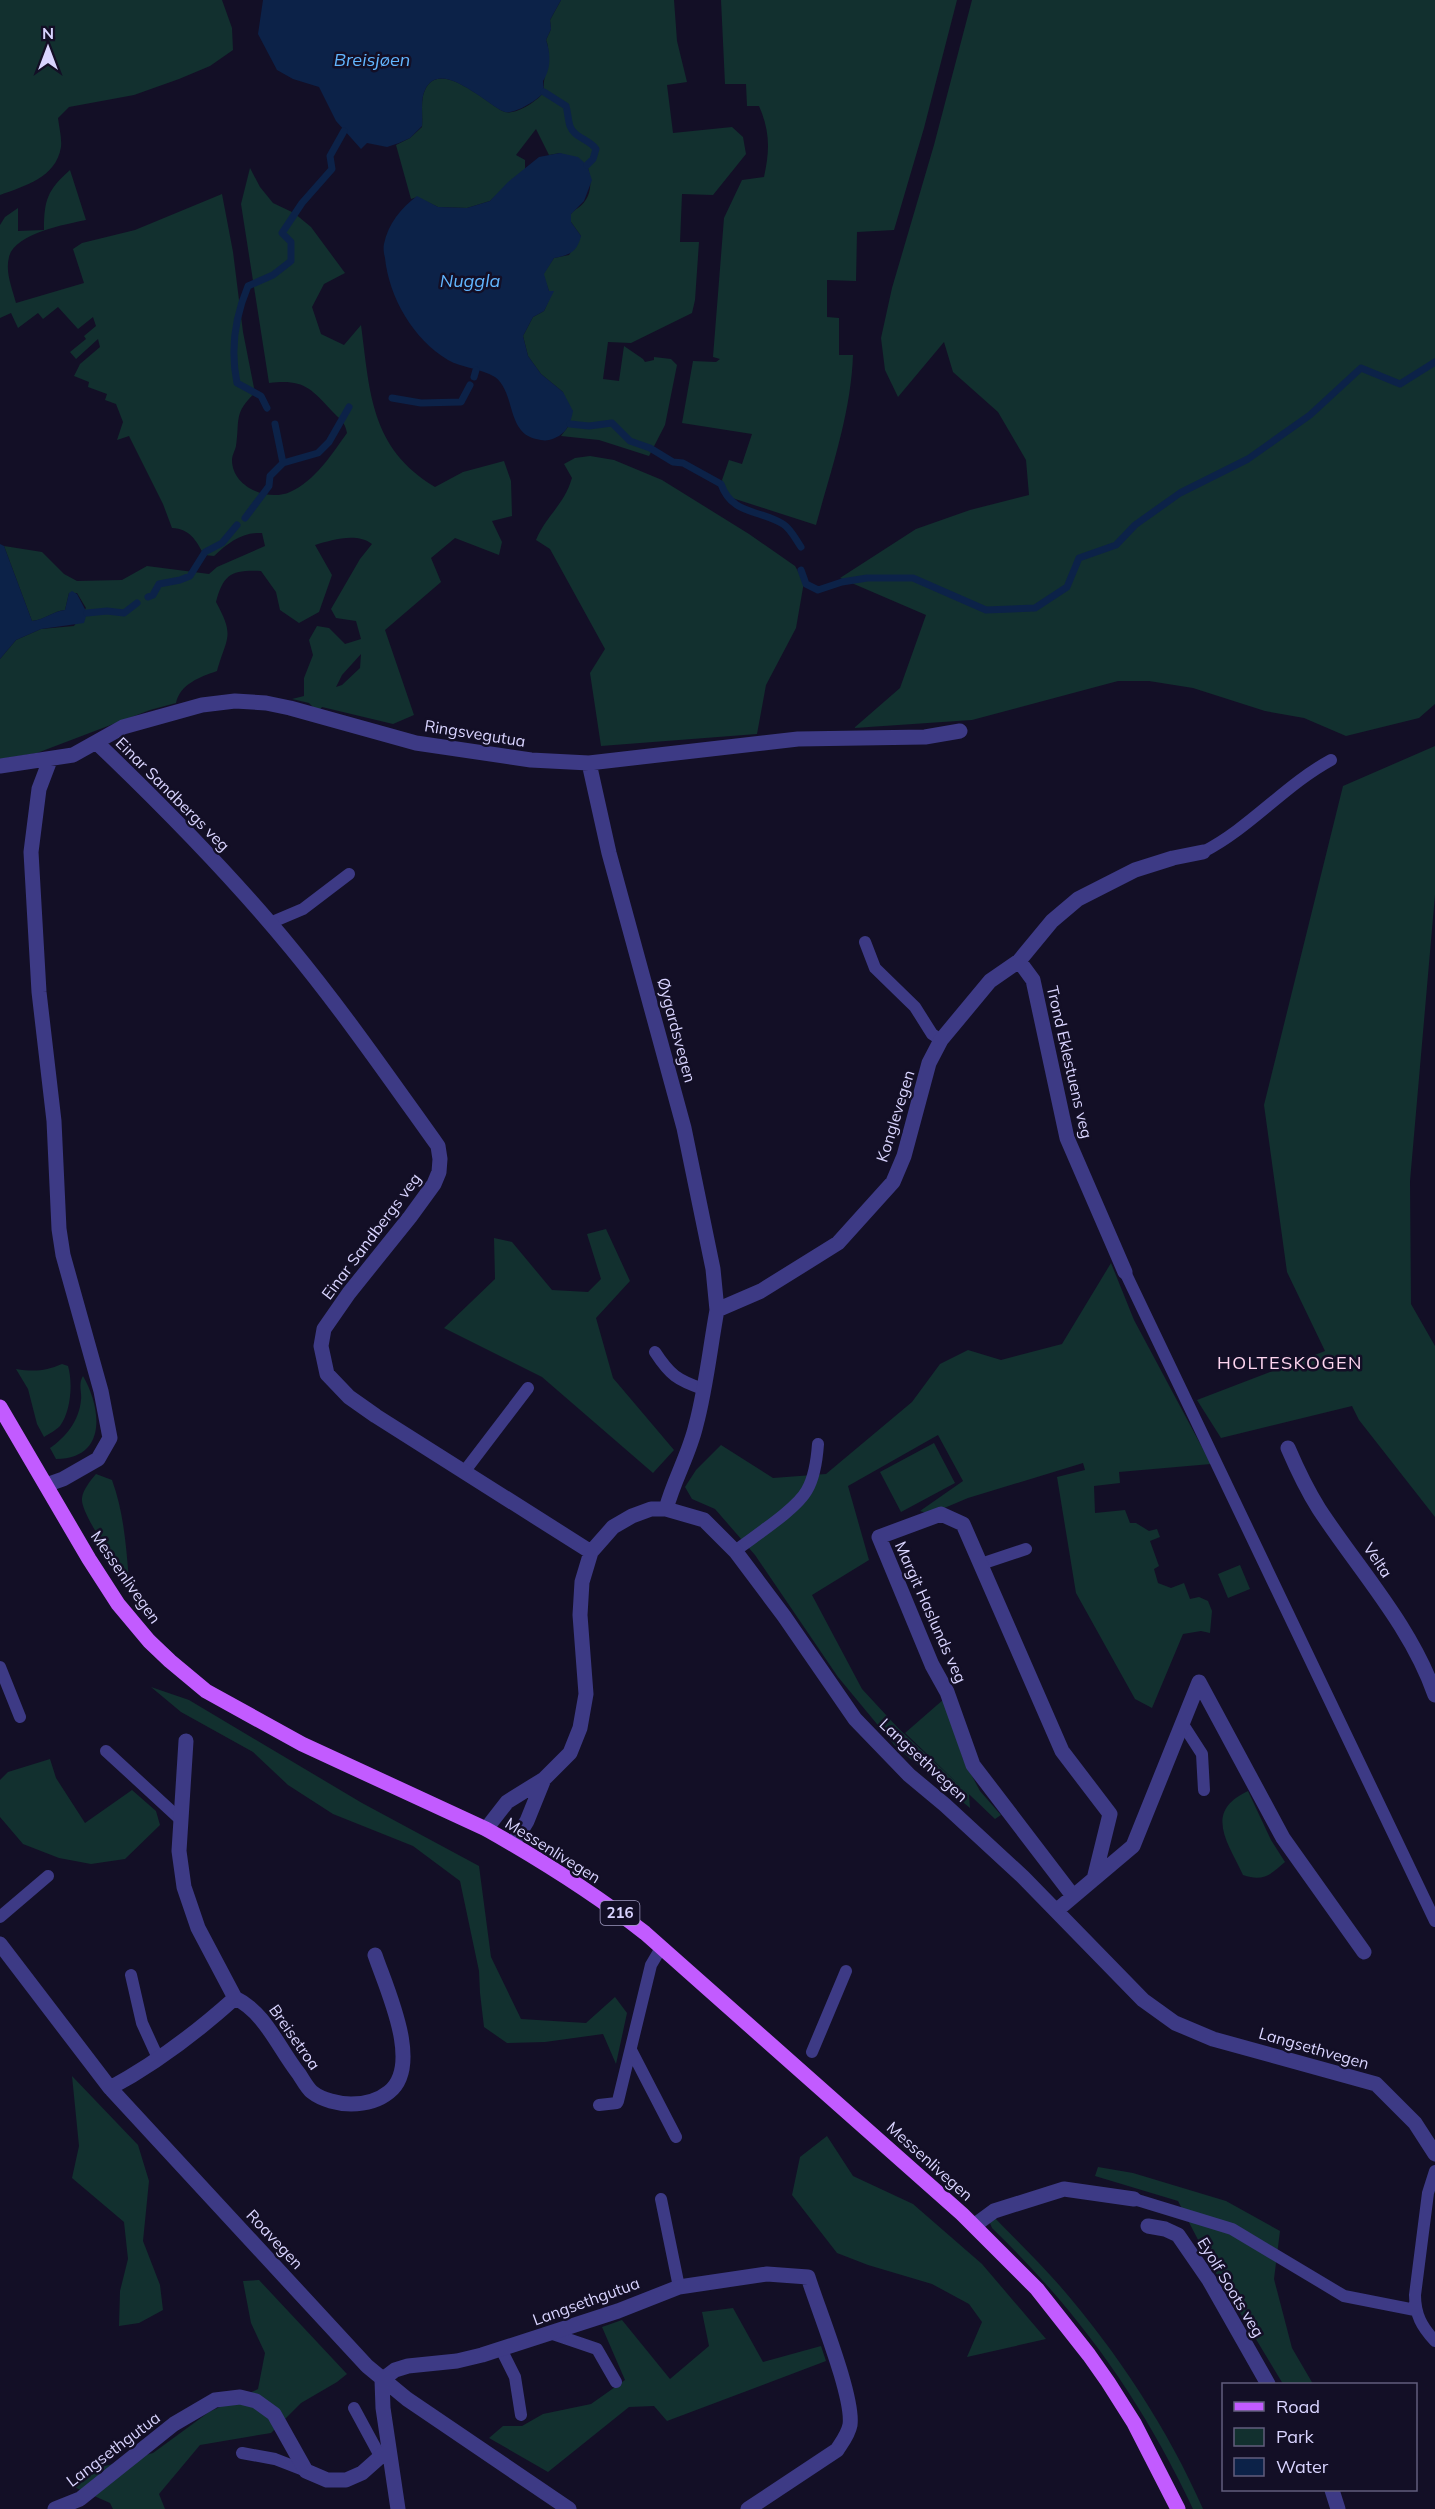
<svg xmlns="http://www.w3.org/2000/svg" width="1435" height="2509" viewBox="0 0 1435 2509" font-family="Mulish,sans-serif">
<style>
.green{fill:#12302f;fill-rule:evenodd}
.water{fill:#0c2248}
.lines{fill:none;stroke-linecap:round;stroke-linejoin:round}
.stream{stroke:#0c2248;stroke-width:7}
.lane{stroke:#3d3a85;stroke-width:12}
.street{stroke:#3d3a85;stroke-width:15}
.primary{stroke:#c25bff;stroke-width:15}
.labels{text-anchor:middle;stroke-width:5;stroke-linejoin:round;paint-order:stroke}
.shield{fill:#130f26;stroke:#9e99be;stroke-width:1.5}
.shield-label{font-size:15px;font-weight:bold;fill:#d9d4ff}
.street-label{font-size:16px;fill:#d9d4ff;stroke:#130f26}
.water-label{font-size:18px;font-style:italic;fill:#62b6ff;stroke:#130f26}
.neighbourhood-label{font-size:18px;letter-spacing:1.5px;fill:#ffd6f0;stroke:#130f26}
</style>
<rect width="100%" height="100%" fill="#130f26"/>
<path class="green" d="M0,0H222L232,28L233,50L210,66L179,79L134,95L69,107L58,118C59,127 62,138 61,147C56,178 24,186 0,195Z
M561,0H674L677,41L687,82L667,85L673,133L732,127L743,137L746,154L713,195L682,194L680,242H699L695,300L692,313L631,343L608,342L603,379L619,381L624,346L643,359L645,362L654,360V357L671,359L677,365L665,425L649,456L599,440L561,436L570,424L563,392L541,374L528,356L523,336L533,317L544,311L553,291H549L543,274L554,258L569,255L581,236L571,222V214C573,211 575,210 578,208C593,197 592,180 587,165L560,153L549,155L536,129L516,155L525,160V169L490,201L467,208L438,207L417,197L411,199L396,145L410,138L422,127C423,116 420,99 425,90C440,56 491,108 505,112C517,115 537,101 544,92C542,74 553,57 546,40L551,29L550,20Z
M721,0H957L924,128L894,230L857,232L856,281L827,280V317L839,318V355H853C851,413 831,470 816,525L729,497L722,480L729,460L742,464L752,434L682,423L693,361L716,362L720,359L713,357L724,218L742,180L764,177C770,150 770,131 759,106H747L746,84H725Z
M972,0H1435V704L1419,718L1346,736L1304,718L1265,711L1193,688L1149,681H1118L972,720L854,728L900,688L926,615L840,578L916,529L970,510L1029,495L1026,460L998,412L953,372L944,342L898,397L885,370L881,338L892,288L934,145Z
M250,168L260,187L273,203L294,213L311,227L345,273L324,284L312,307L321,334L344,345L361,325C370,392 370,448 435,487L463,472L504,461L511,481L512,516L492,521L502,542L499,555L455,538L431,558L441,582L385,630L414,715L393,724L322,707L318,712L309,703L292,699L304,696V678L313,655L309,640L317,626L329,628L345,644L361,639L356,621L336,618L331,609L360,559L372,544C357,532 331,540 315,545L332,575L319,612L299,623L280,610L276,592L261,571C232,570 224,573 216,602C235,637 227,636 217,671C200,677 180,684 176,703L150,710L37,753L0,759V659L16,640L41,629L74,626L86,608L77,593H69L65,610C53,611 45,620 32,621L4,546L42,552L64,574L77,581L122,580L147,566L209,574L217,567L265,546L262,533C242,532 228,543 214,556L204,555C196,540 190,529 172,528L163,504L129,436L117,440L123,422L116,404L105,400L107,394L88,387L89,382L74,376L80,364L100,347L98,339L76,359L70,352L86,339L84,336L96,326L93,317L78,329L58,307L43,319L38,313L18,328L11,313L0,318V225L5,217L18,208V231L44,230C44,201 47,190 70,170L86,220C66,224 14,234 9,257C5,272 12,288 16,303L84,283L73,249L82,243L135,230L222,194L233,252L243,332L255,393C233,413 240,421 236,446C235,451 232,455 232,460C232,487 268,502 290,492C315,481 332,454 347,433C345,421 339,419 331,410C310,387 302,379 269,383L241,204ZM361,654L360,668L342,685L336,687L342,675Z
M590,456L614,460L662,480L749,534L795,566L804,582L796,628L766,685L757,734L601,746L590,673L605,649L550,549L536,540C546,516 564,505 572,478L564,464L575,458Z
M1435,746V895L1410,1181L1411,1304L1435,1346V1517L1359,1420L1352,1406L1221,1438L1197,1400L1325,1351L1287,1272L1264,1105L1343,786Z
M606,1229L630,1281L596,1318L613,1378L674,1450L653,1473L542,1377L444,1328L495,1279L494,1238L512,1242L552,1290L588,1292L601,1279L587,1234Z
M1111,1263L1134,1320L1211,1464L1119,1472L1120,1483L1094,1486L1095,1513L1125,1510L1130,1523H1136L1149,1531L1157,1529L1160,1537L1150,1541L1159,1566L1154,1569L1158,1583L1171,1588L1184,1583L1190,1599L1199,1597L1208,1601L1212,1611L1210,1633L1201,1631L1183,1634L1152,1708L1135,1699L1076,1593L1057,1477L1085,1470L1083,1463L968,1498L930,1514L920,1511L963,1481L938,1435L848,1486L869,1560L812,1595L862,1689L899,1729L969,1794L970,1808L896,1747L838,1677L755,1555L715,1509L692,1499L685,1487L696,1470L721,1445L773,1478L826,1474L912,1402L940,1364L968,1350L1001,1360L1062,1344Z
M62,1364L68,1366C73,1383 71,1411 60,1426C56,1430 49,1434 44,1437L37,1424L28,1389L16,1369C34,1372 46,1371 62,1364Z
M83,1376C102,1409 107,1459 56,1459L50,1448C66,1437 79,1421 81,1400C82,1392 78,1384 83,1376Z
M934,1443L955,1483L901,1512L880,1472Z
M96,1474L112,1480C124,1513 126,1546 129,1580C118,1565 80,1514 82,1498C83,1490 90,1481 96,1474Z
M1240,1565L1250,1589L1228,1598L1218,1574Z
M151,1687L189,1700L362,1803L479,1866L491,1957L521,2019L586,2023L615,1997L627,2013L616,2064L603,2034L545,2042L507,2043L484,2027L480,1993L479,1971L460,1881L413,1846L333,1814L288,1785L253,1752L181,1712Z
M944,1699L963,1759L980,1791L1001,1815L995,1819L905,1733Z
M50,1759L56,1778L85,1823L132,1790L156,1811L160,1825L125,1859L91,1864L59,1858L23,1844L0,1817V1780L8,1772Z
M1248,1791L1271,1840L1285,1862C1270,1875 1263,1882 1243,1875C1228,1842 1203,1812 1248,1791Z
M72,2076L138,2145L149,2181L143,2241L160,2285L163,2310L139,2323L119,2326L120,2291L128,2259L124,2222L72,2178L79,2146Z
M827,2136L853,2176L913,2204L982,2264L1046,2339L967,2357L982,2322L969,2304L932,2284L868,2265L837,2253L792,2195L800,2157Z
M1098,2167L1133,2173L1226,2201L1280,2231L1274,2279L1292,2348L1313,2384H1283L1210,2263L1178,2201L1095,2176Z
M990,2213C1013,2237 1038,2261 1060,2286C1117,2352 1168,2429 1203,2509H1193C1142,2400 1078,2311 992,2228L987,2216Z
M259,2280L347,2374L337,2382L301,2403L271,2433L200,2445L159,2494L165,2509H113L110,2503L74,2487L94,2469L153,2453L209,2412L258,2389L265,2353L251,2323L243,2281Z
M733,2308L763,2362L821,2346L826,2361L667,2421L654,2406L629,2407L548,2472L489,2438L503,2426H522L543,2414L591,2404L625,2380L602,2327L622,2320L670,2379L709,2346L702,2312Z"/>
<path class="water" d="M263,0H561L550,20L551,29L546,40C551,54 551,69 543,81L544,92C538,100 515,114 505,112C490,108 440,56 425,90C420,99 423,116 422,126L410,138L399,143L387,147L367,143L361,149L336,121L319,87L293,79L277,70L258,34Z
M560,153L578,157L587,165L592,180L584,201L571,214V222L581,236C577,252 570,255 554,258L544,274L549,291H554L544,311L533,317L523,336L528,356L541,374L563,392L573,411C570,426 565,436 549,440C544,441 541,440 536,439C506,432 516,393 495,377C480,368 462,368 448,360C413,339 389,297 385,258C384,254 383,248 384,244C388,224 401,208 417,196L438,207L467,208L490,201L508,182L539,157Z
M0,544L4,546L32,621C44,620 53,611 65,610L69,593L72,591L77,594L87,613L84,623L41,629L16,640L0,659Z"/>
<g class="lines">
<path class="stream" d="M544,92L566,106C568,113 568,120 570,126C574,138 589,139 596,149L593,159L587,165
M474,377L476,370
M392,398L421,403L461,402L470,385
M267,408L261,396L237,383C230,349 235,317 248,286L273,275L291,261V242L282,233L302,203L332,169L330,156L344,131
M275,424L283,463
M570,424L589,426L612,423L630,441L650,448L673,462L683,463L721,484C732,515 758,509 783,524C791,529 796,540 801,547
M245,518L269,486L270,476L283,463L318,453L329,442L349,407
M801,570L806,584L818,590L842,582L867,578H913L986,610L1035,608L1067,587L1079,558L1116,545L1135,525L1180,493L1248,459L1310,415L1361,368L1400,384L1435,362
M148,597L153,595L159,584L180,580L190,576L205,552L222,543L237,525
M87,613L107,611L124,613L137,603"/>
<path class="lane" d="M1203,852C1250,828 1285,785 1331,760
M270,923L303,909L349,874
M865,942L875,968L915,1007L932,1034L941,1040
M1125,1272L1435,1921
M655,1352C670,1375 677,1380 703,1389
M464,1472L528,1388
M735,1551C753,1537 797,1509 807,1490C814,1478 817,1458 818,1444
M981,1564L1026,1549
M0,1667L20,1717
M1182,1723L1202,1754L1204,1790
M106,1751L181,1820
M0,1917L48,1876
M131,1975L142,2023L158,2058
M631,2050L676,2137
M812,2052L846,1971
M599,2105L617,2103L618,2101L651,1965L661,1948
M1435,2171L1428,2193L1415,2295C1415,2315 1422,2327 1435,2341
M661,2199L679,2287
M1134,2199L1232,2229L1344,2296L1415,2310
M550,2333L597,2349L616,2382
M501,2349L515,2377L521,2415
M354,2408L380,2456
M242,2453L275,2459L306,2471"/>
<path class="street" d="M97,743C165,808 231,875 291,948C343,1011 390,1079 438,1146L440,1159L439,1172L434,1184L410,1217L349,1293L324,1329L321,1346L327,1374L349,1397L376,1416L591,1552
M589,763L609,853L684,1128L713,1269L717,1310
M0,766L73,755L123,727L202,705L235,701L266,703L290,708L416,743L531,760L589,763L798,739L925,737L960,731
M1019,961L1033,980L1067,1138L1125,1272
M1288,1448C1297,1469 1307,1490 1319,1509C1359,1570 1411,1626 1435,1695
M46,1485L63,1479L98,1459L110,1438L101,1391L63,1255L59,1229L54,1121L39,992L31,852L39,789L50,760
M666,1509C674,1479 689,1455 696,1425C706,1388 710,1348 717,1310L761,1291L838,1243L893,1182L904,1156L929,1063L941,1040L990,981L1019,961L1052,921L1078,899L1135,870L1173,858L1203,852
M486,1829L507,1802L544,1779L570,1753L580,1728L586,1694L580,1615L582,1582L591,1552L613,1527L632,1516L651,1509H666L704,1520L736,1552L784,1616L855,1719L909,1775L945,1805L1023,1877L1143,2000L1175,2023L1213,2039L1376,2084L1415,2123L1435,2154
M513,1844L527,1821L544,1779
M1073,1896L973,1765L947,1692L932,1665L879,1537L941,1514L963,1524L1062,1751L1110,1814L1094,1879
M1056,1911L1133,1846L1199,1682L1283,1838L1364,1952
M0,1944L110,2088L367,2366L407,2399L569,2509
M235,1998C265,2012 279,2049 299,2074C303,2080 307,2088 312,2092C322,2100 339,2104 351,2104C365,2104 378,2101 389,2092C423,2065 386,1988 375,1955
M110,2088C155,2064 197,2032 235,1998L198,1928L184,1887L179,1851L186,1741
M975,2225L994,2211L1064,2189L1134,2199
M1148,2226L1165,2229L1178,2235L1209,2280L1268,2384
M1332,2490L1338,2509
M55,2509L80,2499L174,2424L215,2400L240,2397L256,2401L274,2414L306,2471L327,2480H346L362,2473L389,2449
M398,2509L383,2408L382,2380L395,2370L408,2366L457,2361L482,2355L618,2311L679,2287L767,2274L808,2277C818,2309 854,2397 850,2425C848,2435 842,2442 837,2450L748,2509"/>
<path class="primary" d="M0,1407L89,1559L118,1604L149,1641L170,1661L206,1691L302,1744L486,1829C541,1860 595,1894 645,1933L962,2214L1037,2289L1089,2355L1108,2382L1134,2423L1178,2509"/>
</g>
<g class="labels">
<rect class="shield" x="600.5" y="1901" width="39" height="24" rx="4.5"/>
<g class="shield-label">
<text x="620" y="1918">216</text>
</g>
<g class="street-label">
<text transform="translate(475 733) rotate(9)" y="6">Ringsvegutua</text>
<text transform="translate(173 794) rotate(45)" y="6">Einar Sandbergs veg</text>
<text transform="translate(677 1030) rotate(75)" y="6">Øygardsvegen</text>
<text transform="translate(1070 1062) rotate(77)" y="6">Trond Eklestuens veg</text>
<text transform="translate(895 1116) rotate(-73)" y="6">Konglevegen</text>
<text transform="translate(371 1236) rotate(-53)" y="6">Einar Sandbergs veg</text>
<text transform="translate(1378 1560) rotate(56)" y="6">Velta</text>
<text transform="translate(126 1577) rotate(55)" y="6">Messenlivegen</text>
<text transform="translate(931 1612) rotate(66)" y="6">Margit Haslunds veg</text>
<text transform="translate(924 1760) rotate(43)" y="6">Langsethvegen</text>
<text transform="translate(553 1850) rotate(32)" y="6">Messenlivegen</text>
<text transform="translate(295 2037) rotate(55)" y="6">Breisetroa</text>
<text transform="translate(1314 2048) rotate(16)" y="6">Langsethvegen</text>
<text transform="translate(930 2161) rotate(42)" y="6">Messenlivegen</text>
<text transform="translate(275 2239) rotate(47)" y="6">Roavegen</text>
<text transform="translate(1231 2287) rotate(59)" y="6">Eyolf Soots veg</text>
<text transform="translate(586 2301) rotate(-20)" y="6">Langsethgutua</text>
<text transform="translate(113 2449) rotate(-37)" y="6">Langsethgutua</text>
</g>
<g class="water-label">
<text x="372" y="66">Breisjøen</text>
<text x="470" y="287">Nuggla</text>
</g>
<g class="neighbourhood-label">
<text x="1290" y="1369">HOLTESKOGEN</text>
</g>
</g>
<rect x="1222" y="2383" width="195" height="108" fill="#130f26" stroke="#625e7d" stroke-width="1.5"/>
<rect x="1234" y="2402" width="30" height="9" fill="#c25bff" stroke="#625e7d" stroke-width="1.5"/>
<text x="1276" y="2413" font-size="18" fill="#d9d4ff">Road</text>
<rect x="1234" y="2428" width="30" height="18" fill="#12302f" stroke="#625e7d" stroke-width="1.5"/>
<text x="1276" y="2443" font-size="18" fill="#d9d4ff">Park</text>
<rect x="1234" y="2458" width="30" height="18" fill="#0c2248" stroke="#625e7d" stroke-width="1.5"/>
<text x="1276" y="2473" font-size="18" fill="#d9d4ff">Water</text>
<g transform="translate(48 48)" stroke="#130f26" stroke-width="4.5" paint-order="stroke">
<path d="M0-4.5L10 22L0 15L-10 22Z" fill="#d9d4ff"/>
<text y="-9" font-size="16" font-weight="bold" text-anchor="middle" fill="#d9d4ff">N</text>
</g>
</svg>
